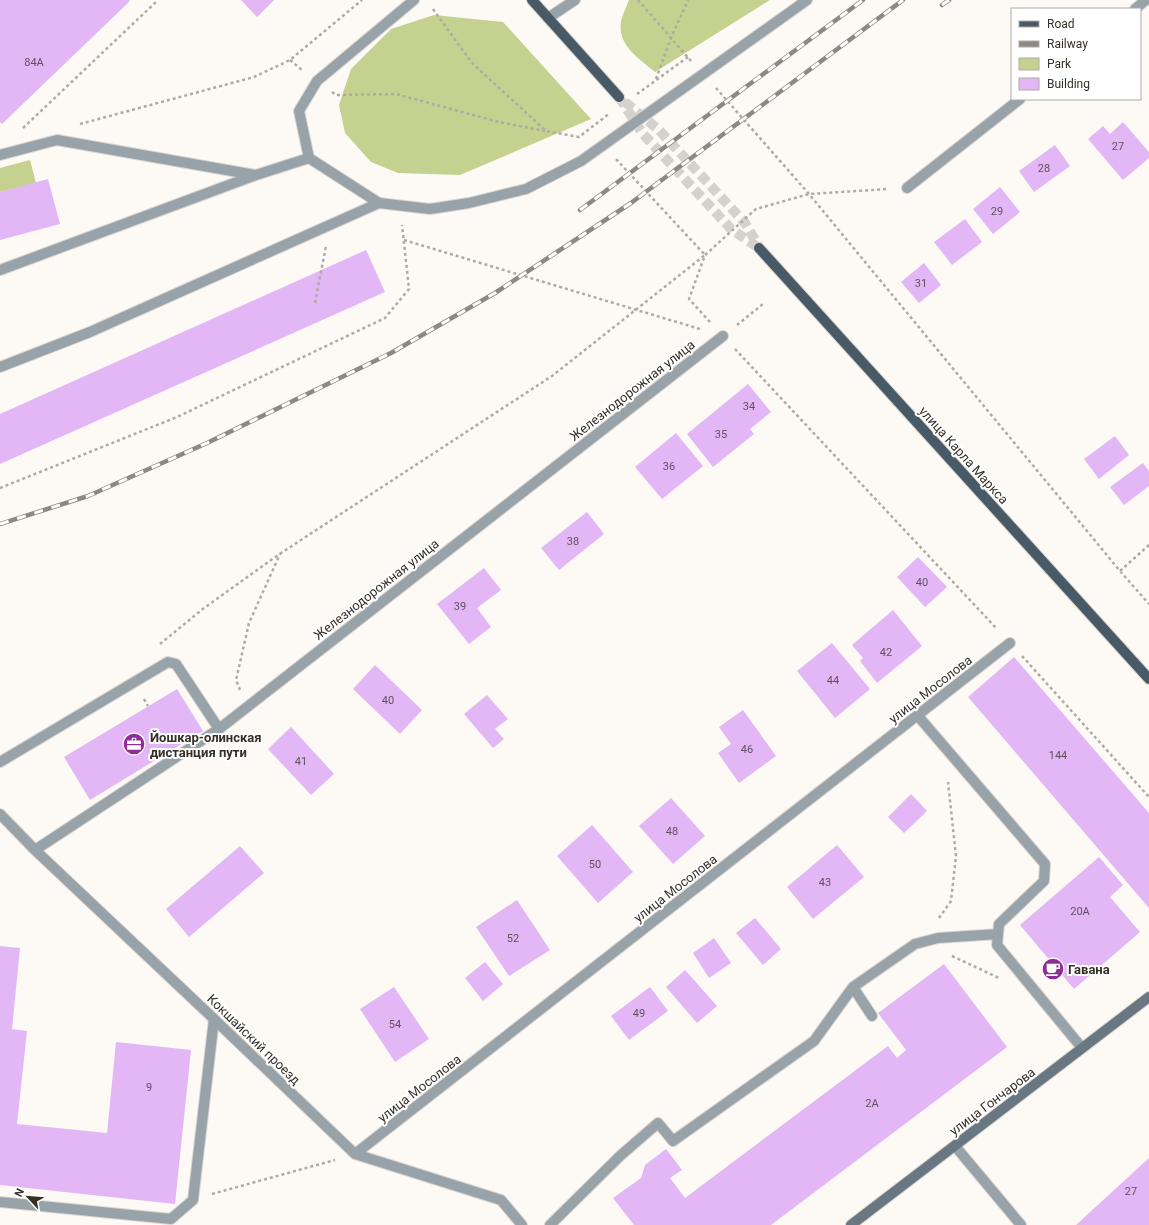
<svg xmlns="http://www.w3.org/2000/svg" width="1149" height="1225" viewBox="0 0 1149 1225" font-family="Roboto,sans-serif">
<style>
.green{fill:#c5d18f}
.building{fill:#e3b6f6}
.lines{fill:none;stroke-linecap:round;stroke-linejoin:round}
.primary-tunnel{stroke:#d5d1cc;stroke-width:10;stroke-dasharray:10 5;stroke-linecap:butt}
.lane-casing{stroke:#d9d5d0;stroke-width:12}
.street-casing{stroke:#d9d5d0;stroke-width:12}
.secondary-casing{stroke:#d9d5d0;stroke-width:12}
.primary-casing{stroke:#d9d5d0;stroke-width:12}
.path{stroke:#afaaa4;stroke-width:2.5;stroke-dasharray:3 3;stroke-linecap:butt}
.lane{stroke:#97a2a9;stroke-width:10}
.street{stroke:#97a2a9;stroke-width:10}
.secondary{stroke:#687782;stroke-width:10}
.primary{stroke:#475a66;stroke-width:10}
.rail-casing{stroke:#8d8881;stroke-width:4.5}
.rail{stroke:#fff;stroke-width:3;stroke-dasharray:9;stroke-linecap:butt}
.labels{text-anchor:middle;stroke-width:4;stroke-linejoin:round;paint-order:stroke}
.number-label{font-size:11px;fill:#61515b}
.street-label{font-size:13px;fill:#362f27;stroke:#fff}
.poi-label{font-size:13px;font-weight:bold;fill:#362f27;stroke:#fff;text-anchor:start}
</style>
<rect width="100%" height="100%" fill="#fdf9f5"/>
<path class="green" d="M629,0H770L655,72C638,58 617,45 621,21C623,14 626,7 629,0Z
M434,15L503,22L591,119L460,175L398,173L371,162L345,133L339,105L351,69L391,29Z
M30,160L36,183L0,192V168Z"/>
<path class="building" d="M0,0H129L130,1L2,124L0,122Z
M241,0H274L257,17Z
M1123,122L1149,152V158L1123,180L1088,139L1103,126L1110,134Z
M1055,145L1070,166L1034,192L1019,171Z
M48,179L60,224L0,240V192Z
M1000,187L1020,212L993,234L973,209Z
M965,219L982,242L952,265L934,242Z
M366,250L385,292L0,464V414Z
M924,263L941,285L919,303L901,282Z
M748,384L771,412L750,429L754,434L713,467L687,434Z
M676,433L703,466L662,499L635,467Z
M1115,436L1129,455L1099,479L1084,459Z
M1143,463L1149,471V486L1124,505L1110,487Z
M587,512L604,534L559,570L541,548Z
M918,557L947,587L925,607L897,577Z
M484,568L501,590L477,608L491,627L469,644L437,604Z
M893,610L922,646L877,683L860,661L863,658L852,645Z
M832,643L870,689L835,718L797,671Z
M1014,657L1149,813V908L968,697Z
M375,665L422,710L400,734L353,689Z
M177,689L203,731L90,800L64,757Z
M487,695L508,719L495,729L504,739L493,748L464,714Z
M743,710L776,756L739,783L718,753L731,744L719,727Z
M291,727L334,774L311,795L268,749Z
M911,794L927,811L904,833L888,817Z
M671,798L705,836L673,864L639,826Z
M592,825L633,872L598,903L557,856Z
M837,845L864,877L813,919L787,887Z
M240,846L264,873L189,937L166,909Z
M1099,857L1123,885L1110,897L1140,932L1074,989L1020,925Z
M517,900L550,950L509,976L476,927Z
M755,918L781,949L763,965L736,933Z
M714,938L731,963L709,978L693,953Z
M0,946L20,948L12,1029L27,1031L17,1124L107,1133L116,1042L191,1050L175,1204L0,1185Z
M485,962L503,984L483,1001L465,978Z
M944,964L1007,1047L771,1225H634L613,1198L641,1178L645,1165L666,1149L682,1170L670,1178L685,1198L888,1046L897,1058L906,1050L878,1013Z
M685,970L717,1006L697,1023L666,987Z
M394,987L429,1039L395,1062L360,1009Z
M650,987L668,1011L629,1040L611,1016Z
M1149,1158V1225H1076Z"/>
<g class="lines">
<path class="primary-tunnel" d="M619,97L643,134L731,229L759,248
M625,102L659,130L745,223L758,245"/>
<g class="lane-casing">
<path id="lane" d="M0,155L57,140L255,175
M0,270L256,175L309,158
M0,367L90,332L379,203
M918,716L1045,864L1044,881L999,924L997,945L1082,1048
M0,762L168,662L176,664L219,729
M853,987L872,1016
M955,1146L1021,1225
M0,1202L171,1219L193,1200L214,1019
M550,1225L620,1156L658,1123L673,1141L814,1041L853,987L915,944L938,938L998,934"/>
</g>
<g class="street-casing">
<path id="street" d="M414,0L317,81L299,111L309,158L379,203L430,209L469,203L526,189L581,161L807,0
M1135,9L1146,0
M548,18L575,0
M907,188L1020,99
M0,814L35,850L214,1019L355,1154L501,1200L522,1225
M35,850L219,729L723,336
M355,1154L1010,643"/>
</g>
<g class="secondary-casing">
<path id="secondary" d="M851,1225L1149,997"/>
</g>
<g class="primary-casing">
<path id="primary" d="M532,0L619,97
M759,248L1149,679"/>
</g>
<path class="path" d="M638,0L691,61
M433,9L472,63L546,131L579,137L610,113
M290,60L302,70
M656,79L671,38L688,0
M716,88L809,194L1120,571L1149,604
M332,92L336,95L396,94L499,122L545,131
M637,94L688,57
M80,124L254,77L290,60L362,0
M23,128L157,1
M404,240L700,329
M315,303L326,246
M710,322L689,299L705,255L756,209L809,194L888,189
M737,325L763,304
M735,349L997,629
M0,488L177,417L385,318L409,289L402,225
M1120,571L1149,545
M160,644L204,608L281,553L552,376L705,255L616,159
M1022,656L1149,797
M240,690L236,680L249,623L280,554
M144,699L148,706
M939,918L951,901L956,856L948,782
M952,956L999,978
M212,1194L335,1160"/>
<use href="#lane" class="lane"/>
<use href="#street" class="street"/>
<use href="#secondary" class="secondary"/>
<use href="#primary" class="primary"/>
<g class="rail-casing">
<path id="rail" d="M942,5L949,0
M580,210L863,0
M0,524L88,496L207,443L391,353L495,293L631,203L903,0"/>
</g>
<use href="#rail" class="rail"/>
</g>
<defs>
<g id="office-disc" transform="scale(1.15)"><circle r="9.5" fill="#902d95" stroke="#fff"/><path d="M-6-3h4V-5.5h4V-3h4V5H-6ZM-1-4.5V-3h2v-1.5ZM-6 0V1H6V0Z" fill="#fff"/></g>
<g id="cafe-disc" transform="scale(1.15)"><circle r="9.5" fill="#902d95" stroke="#fff"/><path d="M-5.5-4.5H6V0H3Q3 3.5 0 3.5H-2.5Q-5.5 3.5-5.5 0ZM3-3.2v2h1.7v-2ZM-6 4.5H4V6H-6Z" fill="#fff"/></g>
</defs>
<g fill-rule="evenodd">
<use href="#office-disc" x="134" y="744"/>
<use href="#cafe-disc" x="1053" y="969"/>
</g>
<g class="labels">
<g class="number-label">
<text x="34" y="66">84А</text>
<text x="1118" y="150">27</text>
<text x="1044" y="172">28</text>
<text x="997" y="215">29</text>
<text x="921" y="287">31</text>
<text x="749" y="410">34</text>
<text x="721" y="438">35</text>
<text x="669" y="470">36</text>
<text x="573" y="545">38</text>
<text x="922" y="586">40</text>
<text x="460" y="610">39</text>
<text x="886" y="656">42</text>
<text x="833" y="684">44</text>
<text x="388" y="704">40</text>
<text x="747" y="753">46</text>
<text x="1058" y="759">144</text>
<text x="301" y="765">41</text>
<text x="672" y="835">48</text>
<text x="595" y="868">50</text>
<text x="825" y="886">43</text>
<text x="1080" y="915">20А</text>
<text x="513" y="942">52</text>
<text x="639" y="1017">49</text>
<text x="395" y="1028">54</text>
<text x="149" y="1091">9</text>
<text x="872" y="1107">2А</text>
<text x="1131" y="1195">27</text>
</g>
<g class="street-label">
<text transform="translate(632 390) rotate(-38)" y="5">Железнодорожная улица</text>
<text transform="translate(964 455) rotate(48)" y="5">улица Карла Маркса</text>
<text transform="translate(376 589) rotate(-38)" y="5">Железнодорожная улица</text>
<text transform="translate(930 689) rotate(-38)" y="5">улица Мосолова</text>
<text transform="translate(675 888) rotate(-38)" y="5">улица Мосолова</text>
<text transform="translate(254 1039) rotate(44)" y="5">Кокшайский проезд</text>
<text transform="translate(419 1088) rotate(-38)" y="5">улица Мосолова</text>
<text transform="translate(992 1101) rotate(-37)" y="5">улица Гончарова</text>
</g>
<g class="poi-label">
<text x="150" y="742">Йошкар-олинская<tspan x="150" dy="15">дистанция пути</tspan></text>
<text x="1068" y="974">Гавана</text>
</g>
</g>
<rect x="1011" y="8" width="130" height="92" fill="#ffffff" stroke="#afaca9"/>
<rect x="1019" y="21" width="20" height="6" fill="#475a66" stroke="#afaca9"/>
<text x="1047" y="28" font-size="12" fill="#362f27">Road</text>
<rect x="1019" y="41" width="20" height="6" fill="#8d8881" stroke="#afaca9"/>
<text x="1047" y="48" font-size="12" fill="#362f27">Railway</text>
<rect x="1019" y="58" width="20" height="12" fill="#c5d18f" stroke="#afaca9"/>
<text x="1047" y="68" font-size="12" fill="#362f27">Park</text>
<rect x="1019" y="78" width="20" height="12" fill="#e3b6f6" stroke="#afaca9"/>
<text x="1047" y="88" font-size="12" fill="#362f27">Building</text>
<g transform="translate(28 1197) rotate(296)" stroke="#ffffff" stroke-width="3" paint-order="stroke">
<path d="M0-3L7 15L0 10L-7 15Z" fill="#362f27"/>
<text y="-6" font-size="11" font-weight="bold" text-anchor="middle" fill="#362f27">N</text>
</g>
</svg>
